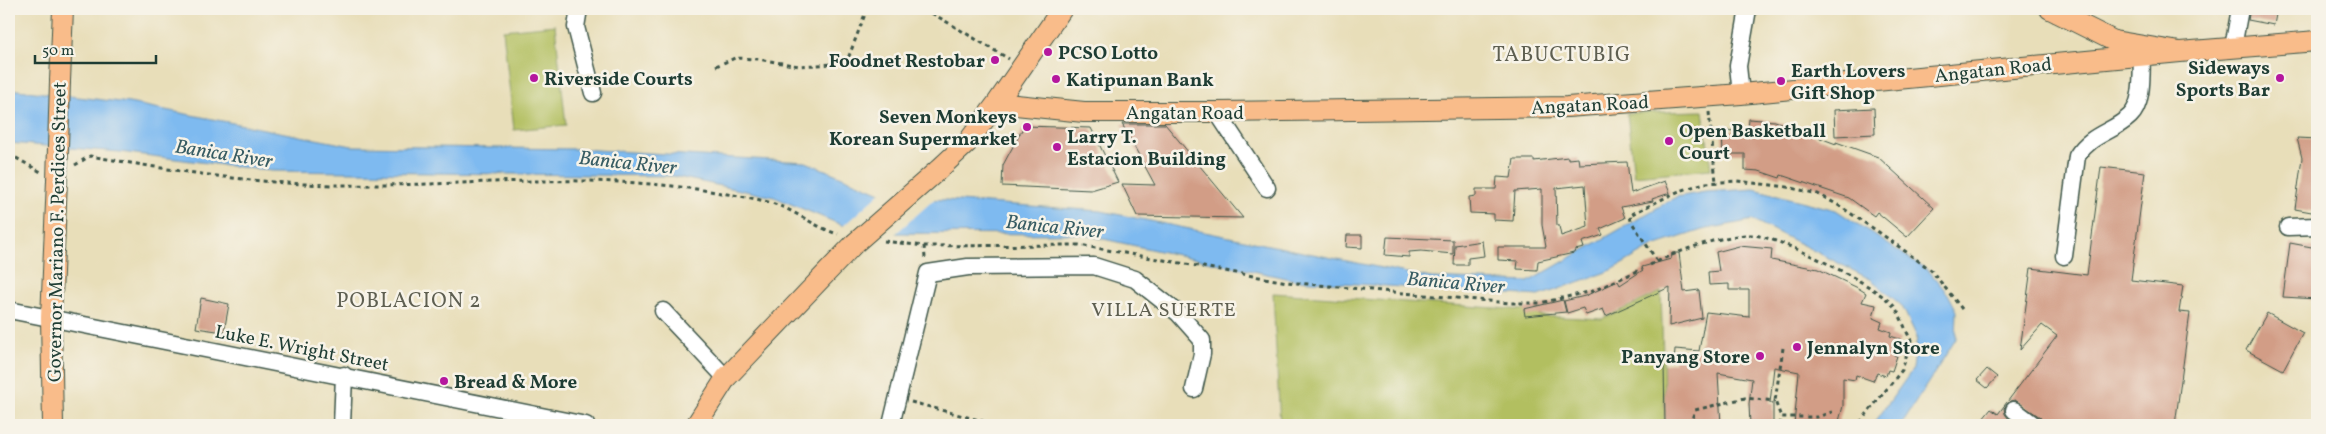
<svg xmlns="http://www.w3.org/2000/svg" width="2326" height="434" viewBox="0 0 2326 434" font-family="Vollkorn,serif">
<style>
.green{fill:#b2bf61;stroke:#687e4a}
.water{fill:#7ebaf0;stroke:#4e7c92}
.pier{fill:#e8deb9}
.building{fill:#d29d86;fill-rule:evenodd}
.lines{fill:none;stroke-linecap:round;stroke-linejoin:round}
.minor-casing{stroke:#3d5548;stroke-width:19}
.major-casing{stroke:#3d5548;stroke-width:22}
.path{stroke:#3d5548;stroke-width:3;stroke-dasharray:4 4;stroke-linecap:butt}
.minor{stroke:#fff;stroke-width:16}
.major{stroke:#f9bc8a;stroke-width:20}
.major-bridge-casing{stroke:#3d5548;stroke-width:22;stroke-linecap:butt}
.major-bridge{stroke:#f9bc8a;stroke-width:20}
.poi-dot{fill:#b5179e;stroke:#f7f3e8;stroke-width:2}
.labels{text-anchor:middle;stroke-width:5;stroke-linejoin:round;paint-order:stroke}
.poi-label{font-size:19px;font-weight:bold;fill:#1f3d34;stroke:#f7f3e8;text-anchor:start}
.street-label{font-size:19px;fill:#1f3d34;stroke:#f7f3e8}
.water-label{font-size:20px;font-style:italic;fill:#375c63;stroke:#f7f3e8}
.neighbourhood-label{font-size:20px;letter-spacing:1px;fill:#5e5f51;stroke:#f7f3e8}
.quarter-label{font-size:21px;letter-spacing:1px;fill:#5e5f51;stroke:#f7f3e8}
</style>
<rect width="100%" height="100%" fill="#f7f3e8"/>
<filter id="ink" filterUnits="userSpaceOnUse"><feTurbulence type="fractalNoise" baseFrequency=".02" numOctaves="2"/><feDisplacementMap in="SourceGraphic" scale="10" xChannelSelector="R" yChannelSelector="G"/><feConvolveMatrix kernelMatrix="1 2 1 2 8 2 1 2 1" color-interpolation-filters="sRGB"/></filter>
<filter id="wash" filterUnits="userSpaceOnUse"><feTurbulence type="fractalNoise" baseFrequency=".0096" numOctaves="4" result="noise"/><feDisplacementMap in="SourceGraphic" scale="20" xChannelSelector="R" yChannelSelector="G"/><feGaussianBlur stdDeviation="1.12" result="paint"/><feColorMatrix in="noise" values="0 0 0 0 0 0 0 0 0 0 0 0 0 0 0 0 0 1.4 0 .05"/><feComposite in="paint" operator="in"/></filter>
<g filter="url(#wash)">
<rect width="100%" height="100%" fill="#e8deb9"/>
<path class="green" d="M555,25L566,125L514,130L503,30Z
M1703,111L1711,169L1634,176L1627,113Z
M1661,292L1665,425H1280L1273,293L1539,311L1540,316L1602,319Z"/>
<path class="water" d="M9,89L129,103L352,146L579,149L806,162L888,196L1101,211L1431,278L1528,282L1676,197L1705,192L1754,189L1836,210L1929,271L1948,294L1957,311L1956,339L1901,425H1873L1913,369L1917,337L1902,306L1872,280L1753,220L1702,230L1653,246L1612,270L1539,296L1295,280L1080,234L861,233L774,197L673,176L271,171L120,152L9,143Z"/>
<path class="pier" d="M882,191L888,193L937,197L893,236H860L841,228Z"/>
<g id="blocks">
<path class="building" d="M2250,9H2277L2274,25L2248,20Z
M1874,108L1875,134L1835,136L1834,110Z
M1749,119L1775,121L1836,144V142L1878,157L1934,208L1907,237L1877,212L1874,216L1849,198L1781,175L1780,178L1759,171L1745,170V154H1723L1722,131L1748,130Z
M1122,124H1165L1243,218L1137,216L1122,184L1155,185Z
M1024,126L1091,128L1118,182L1091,190L1002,186L1003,165Z
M2297,138L2317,139V213L2295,209L2302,158Z
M1568,157V159L1578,158L1579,164L1627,162L1631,193L1665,181L1670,193L1652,199L1653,201L1621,207L1625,218L1600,229L1603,235L1582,242L1584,248L1575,250L1574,253L1538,261L1537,270L1517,269L1518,261L1498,260V247H1546L1542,225V189L1515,191L1513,221L1494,220V214L1470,213L1469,197L1476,196V189H1496L1497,177L1511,178L1514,159H1534V161ZM1585,185L1588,227L1561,236L1559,226H1557L1556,188Z
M2101,167L2145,172L2131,280L2183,286L2179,312L2190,313L2175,425H2044L2040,417L2015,400L2010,401L2004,408L2005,414L2009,419L2007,421L2012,425H1978L1991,409L1998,414L2057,336L2042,325L2020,350L2031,268L2087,275Z
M1347,235H1362V248L1346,247Z
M1387,237L1453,240V254L1421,251L1409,252V257L1385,255Z
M1482,241L1484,256L1468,258V265H1454L1455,245Z
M2290,243L2317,248V299L2283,297Z
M1739,246L1772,249L1771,260L1818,269L1858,288L1866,293L1862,302L1876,305L1873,318L1882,322L1880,328L1891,332L1890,336L1900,339L1894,355L1897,356L1892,371L1888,370L1886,376L1877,373L1873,381L1856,375L1855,380L1843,378V406L1838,425H1794L1799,372L1774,367L1770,403H1773V425H1750L1749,404L1752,379L1718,373L1721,425H1665L1664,364L1674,363L1675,349L1699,351L1706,312L1749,317V290H1729V284L1709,285L1708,272L1719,271L1716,252Z
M1672,253H1679L1684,292L1699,290L1702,318L1669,326L1670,287L1606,316L1603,309L1586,315L1583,308L1567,313L1564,301L1585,296L1618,281L1620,285L1643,270L1642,267L1671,259Z
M201,298L229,304L224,332L196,328Z
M1563,300L1566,312L1525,316L1524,309Z
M2267,313L2303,333L2283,370L2246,350Z
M1987,369L1997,377L1987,388L1977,380Z"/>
</g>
</g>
<g filter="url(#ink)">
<use href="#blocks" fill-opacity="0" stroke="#3d5548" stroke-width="1"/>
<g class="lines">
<g class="minor-casing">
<path id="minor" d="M579,9L576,27L593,93
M2233,47L2240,9
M1741,94L1738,66L1748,9
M1217,112L1267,188
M2288,227L2317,226
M2064,256L2077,156C2092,133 2112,133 2130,116C2144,103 2141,72 2142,55
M9,310L586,425
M663,311L726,378
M2014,410L2034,425
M342,425L344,375
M891,425L928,273L968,267L1094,266L1135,279L1178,313L1202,340V354L1194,389"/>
</g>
<g class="major-casing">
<path id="major" d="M2050,9L2114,41L2180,52L2317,41
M60,81L63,9
M997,103L1084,112H1217L1567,107L1741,94L2180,52
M937,171L967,143L997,103L1062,9
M53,425L51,318L57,180
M696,425L726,378L854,244"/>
</g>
<path class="path" d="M925,9L1009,59
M716,66L735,58L758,59L799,66L833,64L849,56L867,9
M1709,112L1716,182
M9,154L41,172
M75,165L90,156C171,170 253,184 336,185C464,187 594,170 721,193C739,196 763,199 780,206C800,214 817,228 838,234
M884,241L924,246L1079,245L1287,282L1509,303H1540L1593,291L1642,269
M924,246L925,258
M1657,261L1631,221L1630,215L1677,192L1704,183L1737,181L1787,187L1818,194L1838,205L1880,233L1931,270L1962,309
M1650,265C1675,252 1724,234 1752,235C1778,236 1882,287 1896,309C1902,318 1905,330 1911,340L1902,370L1858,425
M1783,348L1775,401L1781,417H1817L1832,412
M911,402L986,422
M1690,425L1695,410L1745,398L1775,401
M1780,425L1781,417"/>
<use href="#minor" class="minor"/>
<use href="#major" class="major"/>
<g class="major-bridge-casing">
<path id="major-bridge" d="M57,180L60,81
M854,244L937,171"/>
</g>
<use href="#major-bridge" class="major-bridge"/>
</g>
</g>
<g class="poi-dot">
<circle cx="1048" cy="52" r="5"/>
<circle cx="995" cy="60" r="5"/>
<circle cx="534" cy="78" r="5"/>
<circle cx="2280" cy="78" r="5"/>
<circle cx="1056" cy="79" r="5"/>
<circle cx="1781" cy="81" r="5"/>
<circle cx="1027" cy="127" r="5"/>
<circle cx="1669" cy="141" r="5"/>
<circle cx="1057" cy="147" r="5"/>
<circle cx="1797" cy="347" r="5"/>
<circle cx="1760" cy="356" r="5"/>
<circle cx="444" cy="381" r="5"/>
</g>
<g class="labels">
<g class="poi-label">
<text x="1058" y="59">PCSO Lotto</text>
<text x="985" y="67" text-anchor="end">Foodnet Restobar</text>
<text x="2270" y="74" text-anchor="end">Sideways<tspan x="2270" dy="22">Sports Bar</tspan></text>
<text x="1791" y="77">Earth Lovers<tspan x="1791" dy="22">Gift Shop</tspan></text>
<text x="544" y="85">Riverside Courts</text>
<text x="1066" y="86">Katipunan Bank</text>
<text x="1017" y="123" text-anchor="end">Seven Monkeys<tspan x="1017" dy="22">Korean Supermarket</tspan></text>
<text x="1679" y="137">Open Basketball<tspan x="1679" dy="22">Court</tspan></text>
<text x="1067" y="143">Larry T.<tspan x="1067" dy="22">Estacion Building</tspan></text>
<text x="1807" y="354">Jennalyn Store</text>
<text x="1750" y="363" text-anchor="end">Panyang Store</text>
<text x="454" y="388">Bread &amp; More</text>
</g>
<g class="street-label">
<text transform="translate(1993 69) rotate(-6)" y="7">Angatan Road</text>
<text transform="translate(1590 104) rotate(-3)" y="7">Angatan Road</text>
<text x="1185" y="119">Angatan Road</text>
<text transform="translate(56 232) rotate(-89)" y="7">Governor Mariano F. Perdices Street</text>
<text transform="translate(302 347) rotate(11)" y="7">Luke E. Wright Street</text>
</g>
<g class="water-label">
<text transform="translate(224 153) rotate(9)" y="7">Banica River</text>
<text transform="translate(628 162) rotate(6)" y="7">Banica River</text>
<text transform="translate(1055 226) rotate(6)" y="7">Banica River</text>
<text transform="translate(1456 282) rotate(5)" y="7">Banica River</text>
</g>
<g class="neighbourhood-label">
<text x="1164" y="316">VILLA SUERTE</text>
</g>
<g class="quarter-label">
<text x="1562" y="61">TABUCTUBIG</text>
<text x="409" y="307">POBLACION 2</text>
</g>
</g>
<rect width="2326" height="434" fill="none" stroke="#f7f3e8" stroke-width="30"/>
<path d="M35 55v8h121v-8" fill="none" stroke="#1f3d34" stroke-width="2.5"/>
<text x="42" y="55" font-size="15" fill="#1f3d34" stroke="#f7f3e8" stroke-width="4" paint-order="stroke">50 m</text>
</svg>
